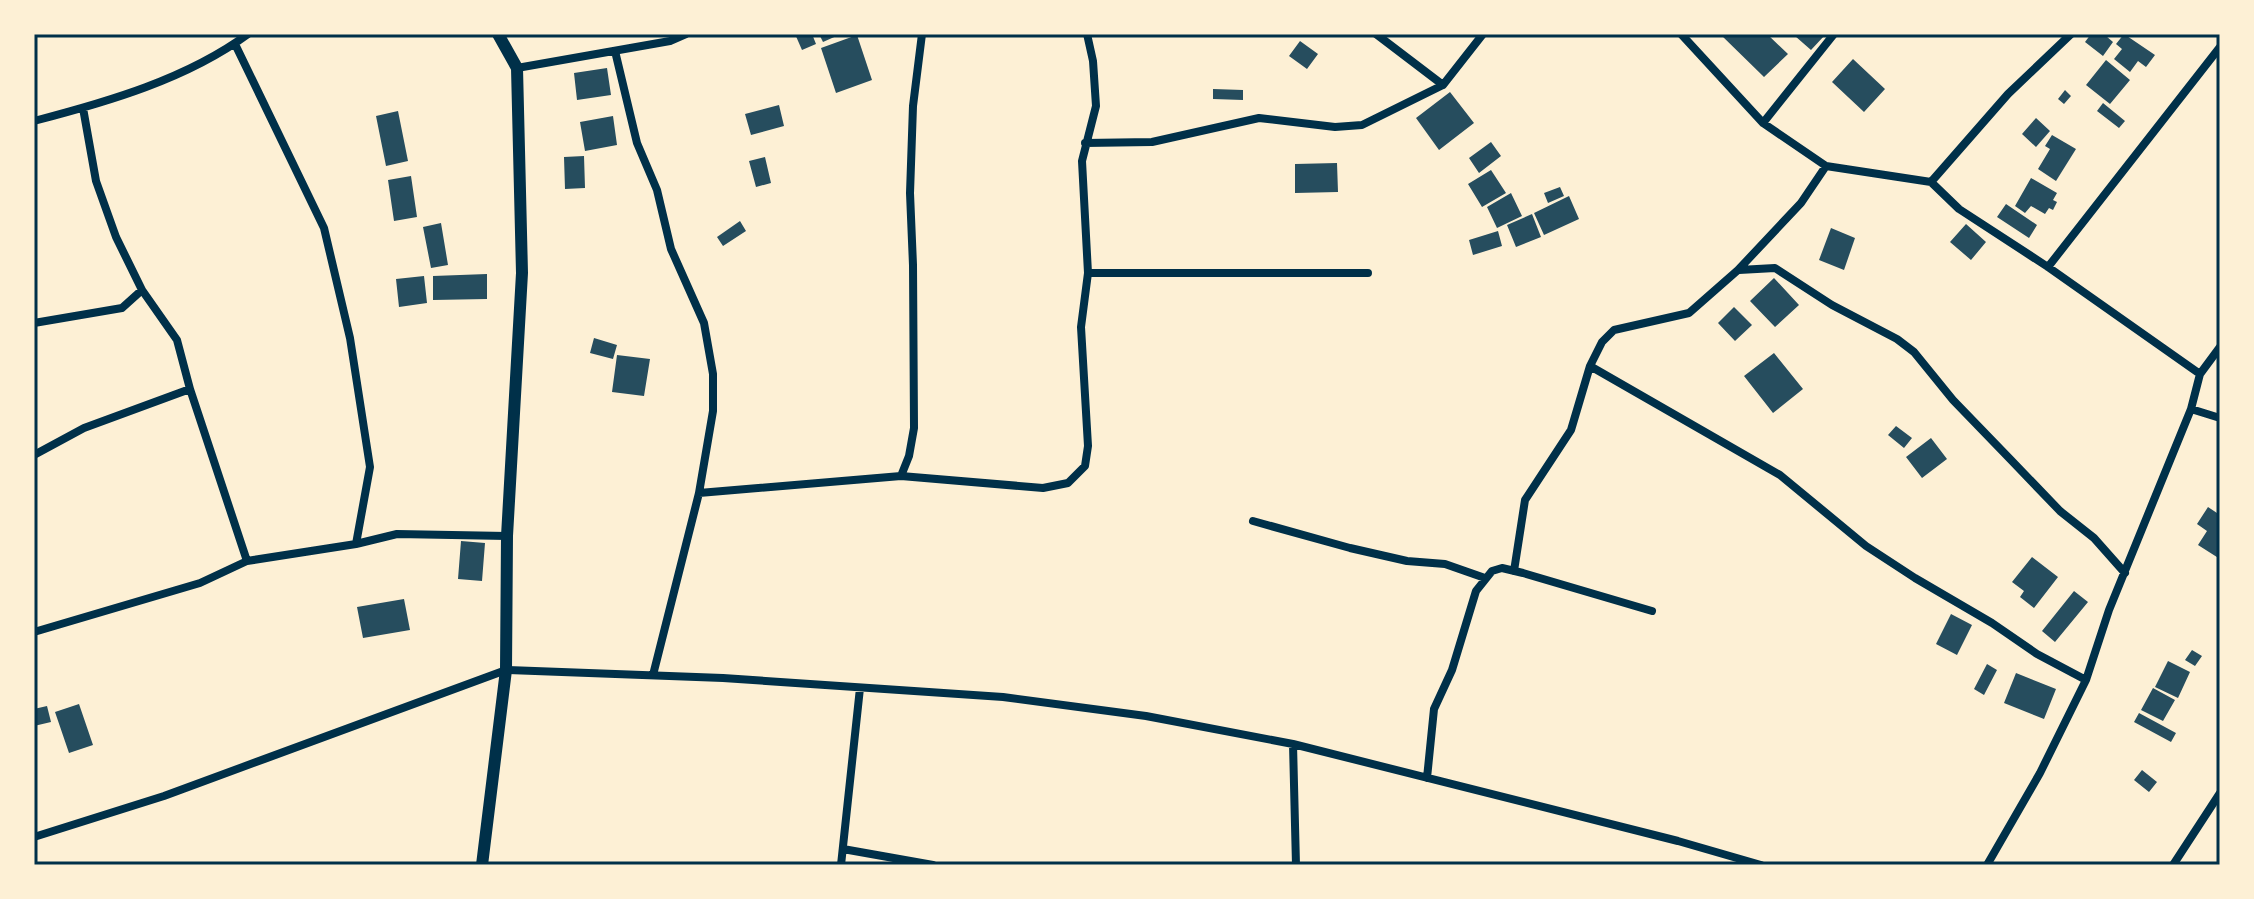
<svg xmlns="http://www.w3.org/2000/svg" width="2254" height="899" viewBox="0 0 2254 899" font-family="'Archivo Narrow',sans-serif">
<style>
.building{fill:#264d5e}
.lines{fill:none;stroke-linecap:round;stroke-linejoin:round}
.minor{stroke:#003049;stroke-width:8}
.tertiary{stroke:#003049;stroke-width:12}
.neatline{fill:none;stroke:#003049;stroke-width:3}
</style>
<rect width="100%" height="100%" fill="#fdf0d5"/>
<path class="building" d="M795,34H812L816,44L802,50Z
M819,34H841L823,42Z
M1720,34H1767L1788,54L1764,77Z
M1797,34H1823L1825,35L1811,50L1795,36Z
M2091,34H2108L2106,36L2113,42L2103,56L2085,42Z
M2124,34L2155,55L2146,67L2138,61L2130,72L2114,59L2122,49L2116,44Z
M857,35L872,80L836,93L821,48Z
M1300,41L1318,54L1307,69L1289,56Z
M1853,59L1885,89L1864,112L1832,82Z
M2106,60L2130,80L2110,104L2086,85Z
M607,68L611,95L577,100L574,73Z
M1213,89L1243,90V100L1213,99Z
M2065,90L2071,96L2064,104L2058,99Z
M1450,92L1474,123L1439,150L1416,118Z
M2103,103L2125,121L2119,128L2097,111Z
M779,105L784,126L751,135L745,114Z
M398,111L408,161L386,166L376,116Z
M613,116L617,145L585,151L580,122Z
M2036,118L2050,131L2036,147L2022,134Z
M2052,135L2076,149L2056,181L2038,169L2050,149L2045,146Z
M1491,142L1501,156L1479,173L1469,158Z
M584,156L585,188L565,189L564,157Z
M765,157L771,183L756,187L749,161Z
M1337,163L1338,192L1295,193V164Z
M1491,170L1506,193L1482,207L1468,184Z
M411,176L417,217L394,221L388,180Z
M2031,178L2057,193L2053,200L2057,202L2053,210L2049,208L2045,214L2031,206L2025,213L2015,206Z
M1560,187L1564,196L1548,203L1544,193Z
M1511,193L1522,216L1497,228L1487,207Z
M1569,196L1579,219L1544,235L1534,213Z
M2006,204L2037,225L2029,238L1997,217Z
M1532,214L1541,237L1516,247L1507,225Z
M740,221L746,231L723,246L717,237Z
M441,223L448,265L431,268L423,227Z
M1966,224L1986,242L1971,260L1950,242Z
M1831,228L1855,238L1844,270L1819,260Z
M1498,231L1502,246L1473,255L1469,240Z
M487,274V299L433,300V276Z
M424,276L427,303L399,307L396,279Z
M1774,278L1799,305L1775,327L1750,301Z
M1734,307L1752,325L1735,341L1718,323Z
M594,338L617,345L613,359L590,353Z
M1774,353L1803,389L1773,413L1744,376Z
M617,355L650,359L644,396L612,392Z
M1896,426L1912,438L1904,448L1888,435Z
M1931,438L1947,459L1922,478L1906,457Z
M2208,507L2220,515V559L2198,545L2207,531L2197,524Z
M461,541L485,543L482,581L458,579Z
M2032,557L2058,577L2034,608L2020,597L2024,591L2012,582Z
M2074,591L2088,602L2055,642L2042,631Z
M404,599L410,630L363,638L357,607Z
M1951,614L1972,625L1957,655L1936,644Z
M2192,650L2202,656L2195,666L2185,660Z
M2168,661L2190,672L2178,698L2155,687Z
M1987,664L1997,670L1984,695L1974,689Z
M2016,673L2056,689L2044,719L2004,703Z
M2153,688L2175,700L2163,721L2141,710Z
M79,704L93,745L69,753L55,712Z
M47,706L51,722L34,726V709Z
M2139,713L2176,733L2171,742L2134,722Z
M2142,770L2157,782L2149,792L2134,780Z"/>
<g class="lines">
<path class="minor" d="M1376,34L1443,85
M1681,34L1763,123L1826,166L1931,182L1959,209L2048,267L2200,374
M235,44L324,228L350,338L370,467L356,544
M615,51L637,143L657,190L671,249L704,323L713,374V411L699,493L653,675
M517,68L670,41L686,34
M83,108L96,181L116,237L142,290L177,340L190,389L247,561
M34,121C107,102 187,79 248,34
M1763,123L1834,34
M1085,143L1152,142L1259,118L1335,127L1362,125L1443,85L1483,34
M1931,182L2008,94L2071,34
M2048,267L2220,47
M1739,270L1775,268L1832,305L1897,339L1914,352L1953,400L2011,460L2060,511L2094,538L2125,573
M1088,273H1368
M34,323L122,308L142,290
M1590,366L1780,475L1866,546L1915,578L1992,623L2037,654L2086,680
M2191,409L2220,418
M34,455L84,428L190,389
M901,476L1043,488L1068,483L1085,466L1088,446L1081,327L1088,273L1082,161L1096,106L1093,61L1087,34
M699,493L901,476L909,456L914,428L913,265L910,193L913,106L922,34
M1253,521L1350,548L1407,561L1445,564L1485,578
M1514,571L1525,500L1571,430L1590,366L1602,342L1614,330L1689,313L1738,270L1801,203L1826,166
M34,632L200,583L247,561L356,544L397,534L507,536
M1293,744L1296,865
M1427,778L1434,709L1452,670L1476,591L1492,571L1502,568L1523,573L1652,611
M34,837L164,796L506,670L723,678L1003,697L1146,716L1293,744L1678,841L1761,865
M843,849L933,865
M841,865L860,688
M1987,865L2040,773L2086,680L2109,610L2191,409L2200,374L2220,347
M2173,865L2220,793"/>
<path class="tertiary" d="M482,865L506,670L507,536L522,273L517,68L498,34"/>
</g>
<rect width="2254" height="899" fill="none" stroke="#fdf0d5" stroke-width="72"/>
<rect x="36" y="36" width="2182" height="827" class="neatline"/>
</svg>
